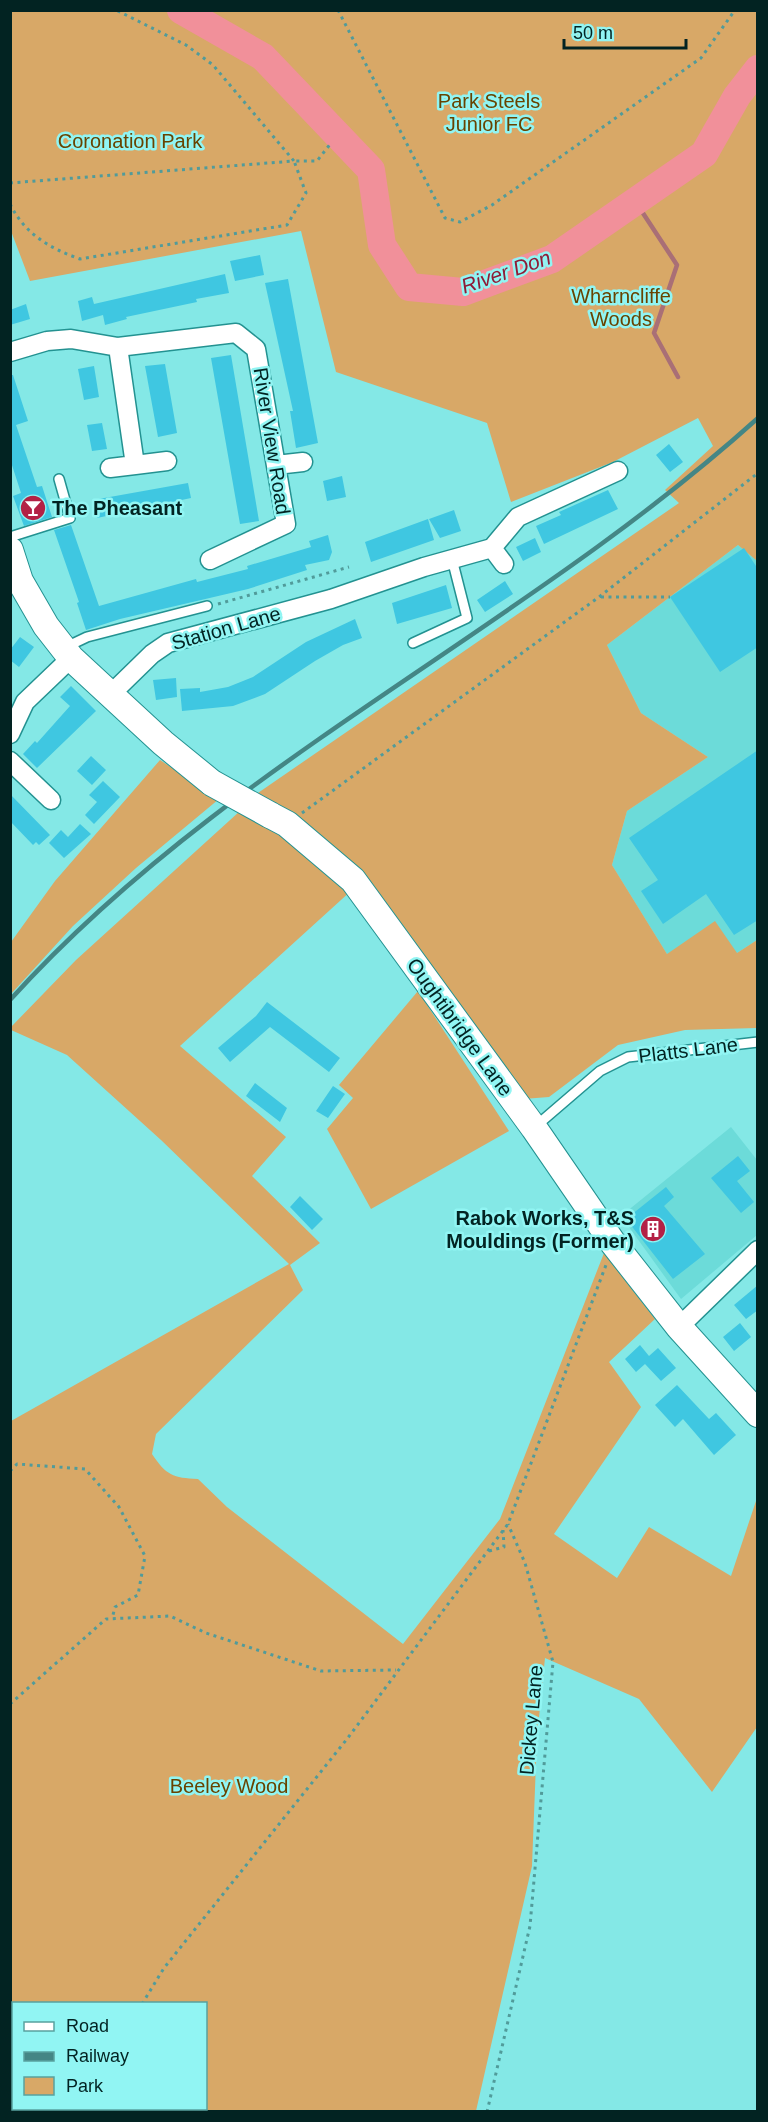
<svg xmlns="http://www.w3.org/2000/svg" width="768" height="2122" viewBox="0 0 768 2122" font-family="Helvetica,sans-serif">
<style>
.built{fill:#6cdbd9}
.green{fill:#d8a867;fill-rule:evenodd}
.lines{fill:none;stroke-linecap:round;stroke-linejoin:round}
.stream{stroke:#a96f76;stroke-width:4.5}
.river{stroke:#f1909a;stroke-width:28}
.building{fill:#3fc7e1}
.lane-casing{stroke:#239291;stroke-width:12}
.street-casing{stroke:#239291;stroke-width:21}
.secondary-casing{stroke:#239291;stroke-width:28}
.path{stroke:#519b9a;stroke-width:3;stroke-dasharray:3 4.5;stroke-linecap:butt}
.lane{stroke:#fff;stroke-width:9}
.street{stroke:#fff;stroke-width:18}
.secondary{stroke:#fff;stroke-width:26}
.rail{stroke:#448685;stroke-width:4.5}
.secondary-bridge-casing{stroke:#239291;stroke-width:28;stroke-linecap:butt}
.secondary-bridge{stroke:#fff;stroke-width:26}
.labels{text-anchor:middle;stroke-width:5;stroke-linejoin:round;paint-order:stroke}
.park-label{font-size:20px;fill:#684300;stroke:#91f5f3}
.street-label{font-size:20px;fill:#022322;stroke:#91f5f3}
.poi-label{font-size:20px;font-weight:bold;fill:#022322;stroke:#91f5f3;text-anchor:start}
.water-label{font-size:21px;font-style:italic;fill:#8f1c37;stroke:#91f5f3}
</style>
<rect width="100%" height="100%" fill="#84e8e6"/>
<path class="built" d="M738,545L757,561V940L737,953L667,954L612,865L627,811L708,757L641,713L607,645Z
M731,1127L757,1160V1235L681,1299L621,1216Z"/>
<path class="green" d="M11,11H757V561L738,545L607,645L641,713L708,757L627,811L612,865L667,954L715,921L737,953L757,940V1028L685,1030L618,1045L549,1097L523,1099L363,878L255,795L679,503L665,490L713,446L698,418L613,462L511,502L487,423L336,372L301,231L30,281L11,231Z
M160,760L219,799L136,868L73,926L11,994V942L55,881Z
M240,811L280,831L352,890L180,1046L286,1137L252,1176L320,1243L290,1265L303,1290L156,1434L152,1454C166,1475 173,1478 198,1479L227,1507L403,1644L500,1519L604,1253L655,1319L609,1362L641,1407L554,1534L617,1578L649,1527L731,1576L757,1498V1727L712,1792L639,1699L545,1658L537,1737L532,1866L476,2111H11V1421L289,1264L161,1140L67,1055L11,1030V1027L76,960ZM14,2004H206V2108H14Z
M418,991L509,1131L371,1209L327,1129L353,1098L339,1085Z"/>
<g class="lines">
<path class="stream" d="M635,201L677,265L654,333L678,377"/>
<path class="river" d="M181,10L263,57L371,170L382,245L409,287L463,292L552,259L704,154L737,96L758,69"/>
</g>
<path class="building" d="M260,255L264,275L235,281L230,261Z
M225,274L229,293L196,299L197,302L126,317L127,319L105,325L103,315L82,321L78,301L92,297L94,304Z
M288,279L318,443L296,448L290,411H293L265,283Z
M26,304L30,319L10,325V310Z
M231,355L259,521L240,524L211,358Z
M165,364L177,433L158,437L145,366Z
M94,366L99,397L84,400L78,369Z
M10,375H13L28,421L16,425L37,487L42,486L52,517L24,526L13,496L21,493L10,459Z
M102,423L107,449L92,451L87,425Z
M669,444L683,462L670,472L656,455Z
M342,476L346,497L327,501L323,481Z
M188,483L191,498L97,518L93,500Z
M608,490L618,509L544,544L536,526L561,515L559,512Z
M454,510L461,531L440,538L429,519Z
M428,519L434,540L371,562L365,542Z
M71,525L99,606L196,579L197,582L248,569L247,566L311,547L309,541L328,535L332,552L329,560L305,565L307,570L248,589L120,619L86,630L77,603L79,602L54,530Z
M535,538L541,552L523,561L516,547Z
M744,548L758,569V647L720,672L670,597Z
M505,581L513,594L485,612L477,600Z
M446,585L452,608L397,624L392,603Z
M355,619L362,638L343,645L315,661L265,694L233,706L182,711L180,689L200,688V692L228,687L253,677L306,642Z
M20,637L34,647L19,667L10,660V650Z
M176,678L177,697L156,700L153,680Z
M71,686L96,711L37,768L23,754L35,741L37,743L70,706L60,697Z
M758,750V920L734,935L706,894L663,924L641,891L658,880L629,838Z
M91,756L106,770L92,785L77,771Z
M103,781L120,797L94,824L85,815L97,802L89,795Z
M10,794L50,835L39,845L36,842L33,845L10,821Z
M80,824L91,834L64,858L49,843L61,830L68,837Z
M267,1002L340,1058L329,1072L270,1027L230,1062L218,1048L256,1016Z
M255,1083L287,1108L280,1122L246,1096Z
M333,1086L345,1094L328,1118L316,1111Z
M738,1156L750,1171L737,1181L754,1202L741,1213L711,1178Z
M666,1187L674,1197L664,1206L705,1254L673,1279L626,1219Z
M300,1196L323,1219L312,1230L290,1207Z
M758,1285V1310L746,1319L734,1305Z
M740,1323L751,1337L734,1351L723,1337Z
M640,1345L649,1356L658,1348L676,1368L661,1381L645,1364L636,1372L625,1359Z
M677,1385L709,1419L716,1413L736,1435L714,1455L683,1419L675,1427L655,1405Z"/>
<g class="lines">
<g class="lane-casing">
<path id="lane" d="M10,537L70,518L59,479
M413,643L467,618L452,559
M66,647L87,637L207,606
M536,1126L600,1071L628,1057L758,1042"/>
</g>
<g class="street-casing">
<path id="street" d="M10,352L47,341L71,339L118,347L236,333L256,349L286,524L210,560
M135,465L167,461
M276,465L303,462
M110,468L135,465L118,347
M492,548L504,564
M112,693L152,654L168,643L331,599L424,567L492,548L518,517L618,471
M10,734L25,702L71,658
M10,761L51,800
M679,1327L758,1250"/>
</g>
<g class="secondary-casing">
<path id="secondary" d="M10,550L20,581L46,626L71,658L163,743L212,783
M270,815L287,824L353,880L534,1128L613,1243L679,1327L758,1414"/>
</g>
<path class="path" d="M338,10L445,218L460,222L492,205L701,58L735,10
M10,183L294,161L213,65L186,45L116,10
M10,204C25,234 49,248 80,259L287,225L306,193L294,161H317L331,143
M601,597H670
M218,604L349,567
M302,813L599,597L758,473
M10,1471L17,1464L85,1469L119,1507L145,1556L138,1595L115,1607L112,1619
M489,1551L504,1547L503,1530
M10,1704L106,1619L170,1616L206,1633L321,1671L396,1670
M142,2004L164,1968L347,1739L508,1524L606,1265
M104,2112L105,2108
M487,2112L530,1926L553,1662L525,1563L508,1524"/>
<use href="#lane" class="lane"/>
<use href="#street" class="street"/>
<use href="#secondary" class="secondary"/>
<path class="rail" d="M10,1000C225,762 522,631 758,418"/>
<g class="secondary-bridge-casing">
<path id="secondary-bridge" d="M212,783L270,815"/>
</g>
<use href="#secondary-bridge" class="secondary-bridge"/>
</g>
<defs>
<g id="bar-disc" transform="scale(1.35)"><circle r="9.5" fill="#b32145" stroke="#91f5f3"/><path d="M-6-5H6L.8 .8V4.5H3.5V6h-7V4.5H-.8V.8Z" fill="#fff"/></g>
<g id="building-disc" transform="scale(1.35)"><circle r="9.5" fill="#b32145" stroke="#91f5f3"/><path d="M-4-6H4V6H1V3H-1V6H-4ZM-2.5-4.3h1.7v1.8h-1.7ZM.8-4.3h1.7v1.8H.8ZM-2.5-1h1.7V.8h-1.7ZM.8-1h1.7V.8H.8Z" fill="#fff"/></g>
</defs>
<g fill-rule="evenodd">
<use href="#bar-disc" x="33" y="508"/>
<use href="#building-disc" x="653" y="1229"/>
</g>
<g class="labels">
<g class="park-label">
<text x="489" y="108">Park Steels<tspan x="489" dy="23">Junior FC</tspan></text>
<text x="130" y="148">Coronation Park</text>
<text x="621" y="303">Wharncliffe<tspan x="621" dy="23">Woods</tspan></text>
<text x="229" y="1793">Beeley Wood</text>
</g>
<g class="street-label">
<text transform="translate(272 441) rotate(81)" y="7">River View Road</text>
<text transform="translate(226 628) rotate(-16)" y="7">Station Lane</text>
<text transform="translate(460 1027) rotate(54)" y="7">Oughtibridge Lane</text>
<text transform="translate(688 1050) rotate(-7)" y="7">Platts Lane</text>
<text transform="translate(531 1720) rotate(-85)" y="7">Dickey Lane</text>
</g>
<g class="poi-label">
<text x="52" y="515">The Pheasant</text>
<text x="634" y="1225" text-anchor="end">Rabok Works, T&amp;S<tspan x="634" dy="23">Mouldings (Former)</tspan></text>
</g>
<g class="water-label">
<text transform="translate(506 272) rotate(-19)" y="7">River Don</text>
</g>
</g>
<rect width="768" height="2122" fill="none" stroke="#022322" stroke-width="24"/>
<rect x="12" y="2002" width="195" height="108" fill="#91f5f3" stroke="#58a19f" stroke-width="1.5"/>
<rect x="24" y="2022" width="30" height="9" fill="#ffffff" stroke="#58a19f" stroke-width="1.5"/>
<text x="66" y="2032" font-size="18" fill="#022322">Road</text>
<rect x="24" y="2052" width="30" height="9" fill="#448685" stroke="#58a19f" stroke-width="1.5"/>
<text x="66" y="2062" font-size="18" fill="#022322">Railway</text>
<rect x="24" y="2077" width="30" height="18" fill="#d8a867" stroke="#58a19f" stroke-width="1.5"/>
<text x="66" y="2092" font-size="18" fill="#022322">Park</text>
<path d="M564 39v9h122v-9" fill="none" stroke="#022322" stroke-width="3"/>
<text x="573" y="39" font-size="18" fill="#022322" stroke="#91f5f3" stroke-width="4.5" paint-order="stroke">50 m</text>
</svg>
